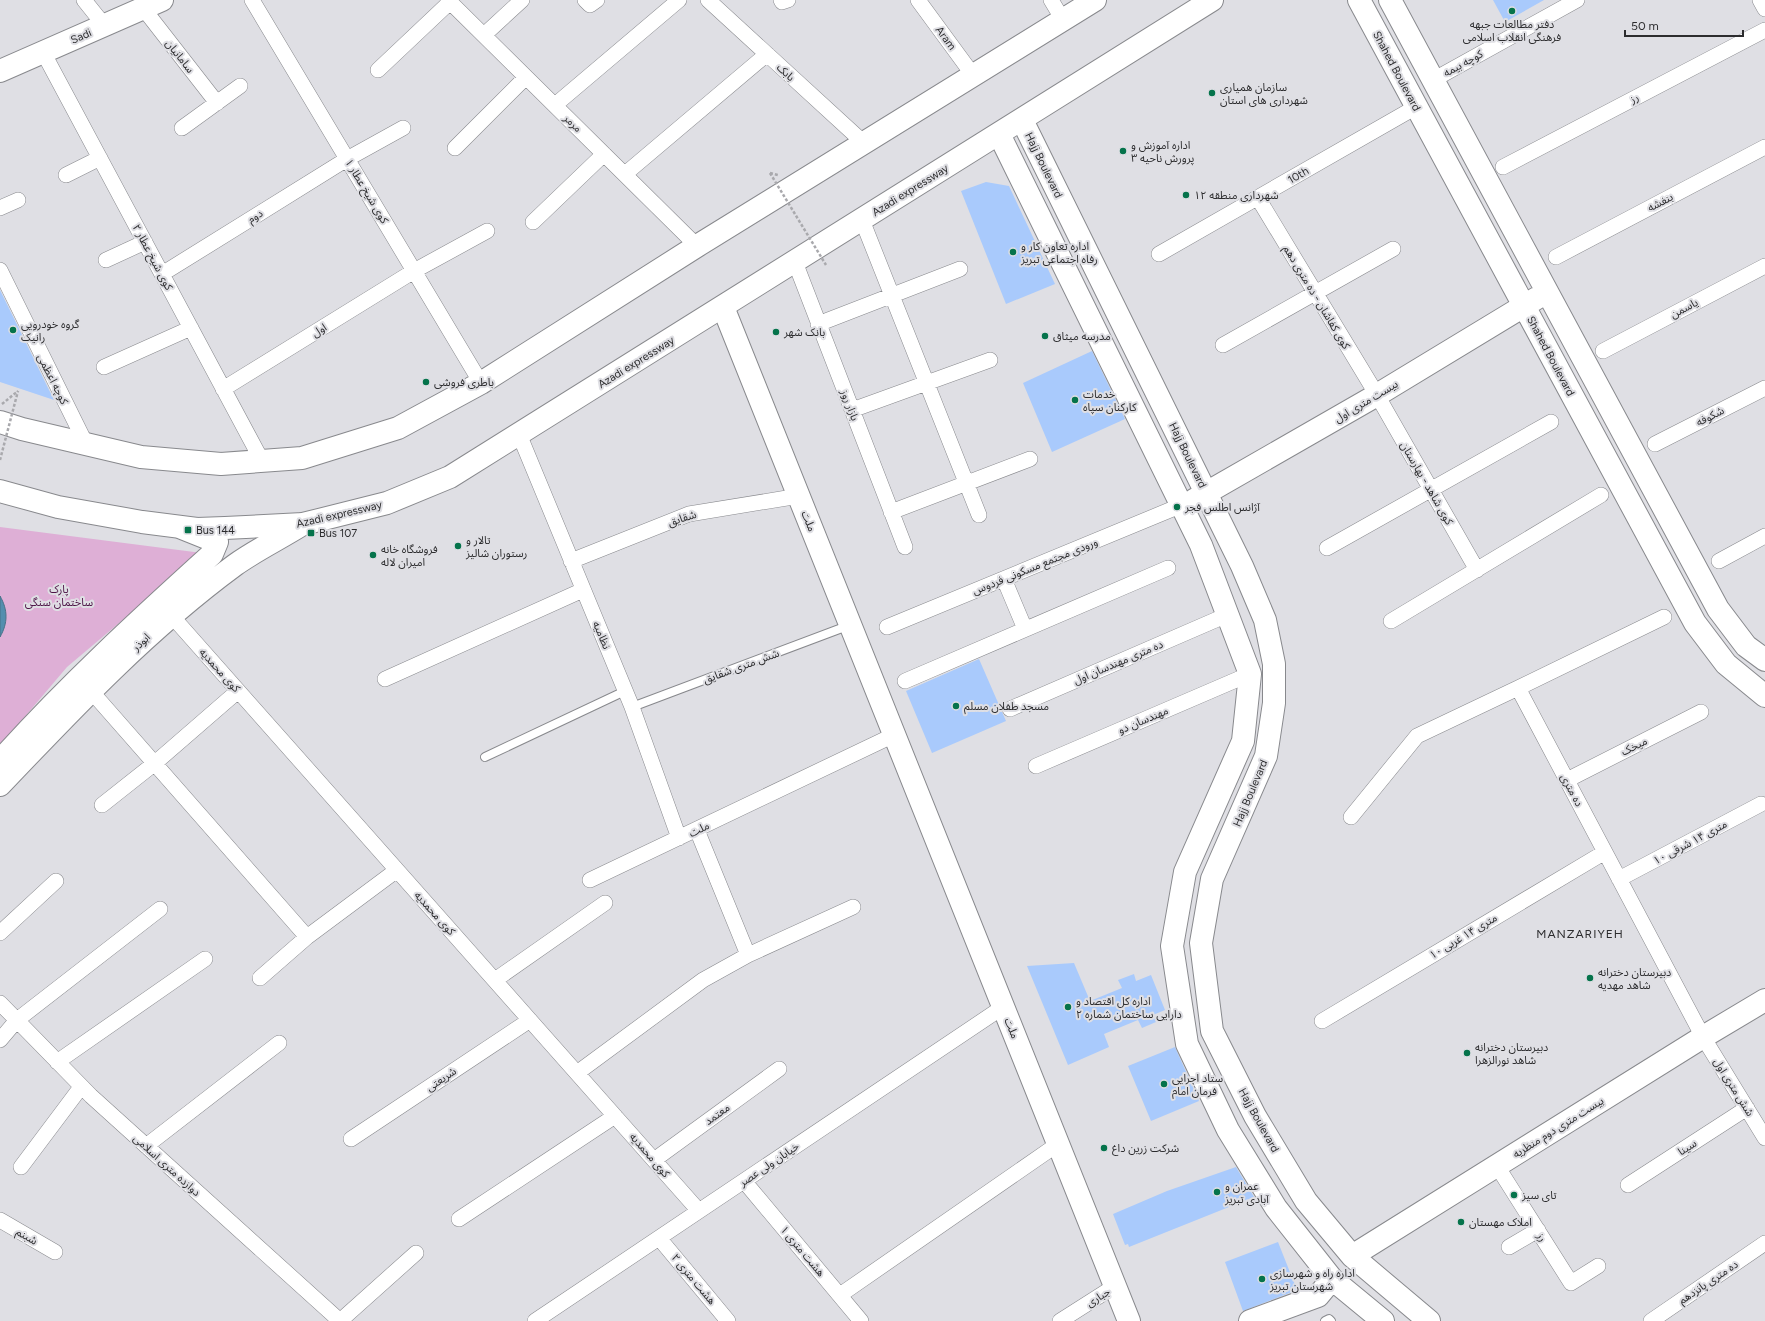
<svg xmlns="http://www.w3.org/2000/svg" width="1765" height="1321" viewBox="0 0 1765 1321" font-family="Figtree,'Noto Sans Arabic',sans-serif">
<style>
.green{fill:#deafd6}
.water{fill:#538eae;stroke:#477188}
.building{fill:#a9cafc}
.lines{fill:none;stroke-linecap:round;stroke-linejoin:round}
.lane-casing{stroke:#88898d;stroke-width:10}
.street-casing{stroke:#88898d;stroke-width:16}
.secondary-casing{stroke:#88898d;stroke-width:24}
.highway-casing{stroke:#88898d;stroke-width:24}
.path{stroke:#a9a9ad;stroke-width:2.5;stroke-dasharray:3 2;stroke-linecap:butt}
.lane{stroke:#fff;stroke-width:8}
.street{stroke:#fff;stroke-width:15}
.secondary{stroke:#fff;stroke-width:22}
.highway{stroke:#fff;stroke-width:22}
.path-bridge{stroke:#a9a9ad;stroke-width:2.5;stroke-dasharray:3 2;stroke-linecap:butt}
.poi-dot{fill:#05734b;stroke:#dfdfe4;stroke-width:1.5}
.labels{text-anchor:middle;stroke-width:4;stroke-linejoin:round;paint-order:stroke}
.poi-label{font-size:11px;fill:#2c2c2e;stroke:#dfdfe4;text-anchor:start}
.street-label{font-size:11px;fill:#2c2c2e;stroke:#dfdfe4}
.park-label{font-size:11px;fill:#4d1447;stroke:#dfdfe4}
.neighbourhood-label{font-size:12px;letter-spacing:1px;fill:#2c2c2e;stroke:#dfdfe4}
</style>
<rect width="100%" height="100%" fill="#dfdfe4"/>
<path class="green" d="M0,527L202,553L67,667L0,746Z"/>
<path class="water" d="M0,596C8,610 8,623 0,637Z"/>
<path class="building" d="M1493,0H1544L1505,22Z
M986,182L1009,186L1055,284L1006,304L961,191Z
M0,290L54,400L0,382Z
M1092,351L1125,419L1052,452L1023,383Z
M979,659L1006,721L932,753L906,691Z
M1074,963L1090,1001L1122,988L1118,980L1134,974L1136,981L1151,975L1165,1010L1153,1015L1156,1022L1142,1028L1138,1020L1104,1034L1109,1047L1068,1065L1027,966Z
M1175,1047L1199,1101L1151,1121L1128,1066Z
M1236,1167L1254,1197L1129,1247L1128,1244L1125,1245L1113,1214L1167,1191Z
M1278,1242L1297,1290L1243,1311L1225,1262Z"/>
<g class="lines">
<g class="lane-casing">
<path id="lane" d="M632,707L850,625
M485,757L625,691
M1325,1321L1329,1319L1331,1321"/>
</g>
<g class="street-casing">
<path id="street" d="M84,0L104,25
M252,0L481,383
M448,0L697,246
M585,0L590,5L597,0
M708,0L864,143
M781,0L782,2L788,0
M918,0L973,75
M1051,0L1063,20
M1760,0L1765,9
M143,8L217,103
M484,35L522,0
M43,52L262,461
M378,70L450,2
M1433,80L1577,0
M555,105L679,0
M182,128L240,86
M455,148L526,77
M1503,167L1765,30
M625,174L767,54
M66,175L100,158
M1258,198L1377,395L1477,570
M0,208L18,200
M862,220L979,515
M533,222L604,154
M1159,254L1416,107
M1556,257L1765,147
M106,260L145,242
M795,262L905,547
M0,270L86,444
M162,274L347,159L403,128
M818,324L960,269
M1223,345L1393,249
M1603,351L1765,266
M104,367L191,328
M223,389L414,271L487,231
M852,410L990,360
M519,434L632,707L679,838
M1655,444L1765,388
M891,512L1030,459
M1327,548L1551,422
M571,561L689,514L799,496
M1719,561L1765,536
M1004,579L1025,629
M171,615L699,1211
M1664,617L1518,688L1703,1037L1765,1138
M1391,621L1601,495
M887,627L1182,505
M385,679L583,590
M905,681L1168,568
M91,691L307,937
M1010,709L1227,615
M1036,766L1250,674
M1567,780L1701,712
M102,805L155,763L238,691
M1351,817L1417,736L1518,688
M697,830L748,955
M1619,879L1761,804
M590,880L894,735
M0,933L56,881
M260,978L307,937L397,870
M495,980L605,903
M0,1003L91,1096L340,1321L416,1253
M1322,1021L1605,852
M0,1040L17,1020L160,909
M57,1062L205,959
M577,1073L703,980L748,955L853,907
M351,1139L530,1020
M146,1146L279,1043
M654,1160L779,1069
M1497,1166L1571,1283L1598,1266
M21,1167L81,1087
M744,1181L861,1321
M1628,1185L1747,1108
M459,1219L615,1116
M0,1220L55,1252
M659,1238L728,1321
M1509,1247L1538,1230
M840,1295L1058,1144
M535,1321L1003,1007
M1060,1321L1115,1286
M1651,1321L1765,1243"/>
</g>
<g class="secondary-casing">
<path id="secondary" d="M1359,0L1695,623L1726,664L1765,696
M1390,0L1718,609L1746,646L1765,660
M0,71L162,0
M1022,120L1242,566L1265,620L1274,664V703L1266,756L1212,879L1201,943L1212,1031L1255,1116L1306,1201L1352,1256L1429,1321
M999,134L1201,545L1250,674L1243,741L1185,872L1172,946L1187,1044L1228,1130L1276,1208L1332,1279L1383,1321
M723,307L1129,1321
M1194,500L1377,395L1537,298
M0,761C66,687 138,621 212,554L217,542L182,528
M0,785C74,707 148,629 235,565C256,550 281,538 303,524
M1352,1256L1703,1037L1765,1000
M1250,1321L1318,1296L1332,1279"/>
</g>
<g class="highway-casing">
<path id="highway" d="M0,422L22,429L141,457L221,464L302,458L398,428L481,383L697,246L1095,0
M0,491L58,507L142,522L197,529L225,528L303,524L387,503L450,477L1212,0"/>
</g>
<path class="path" d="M770,173L778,175
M2,404L18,391"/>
<use href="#lane" class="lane"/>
<use href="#street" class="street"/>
<use href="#secondary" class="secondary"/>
<use href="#highway" class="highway"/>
<path class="path-bridge" d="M770,173L826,265
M0,460L18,391"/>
</g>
<g class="poi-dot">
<circle cx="1512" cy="11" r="4"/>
<circle cx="1212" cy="93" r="4"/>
<circle cx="1123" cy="151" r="4"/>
<circle cx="1186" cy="195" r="4"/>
<circle cx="1013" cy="252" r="4"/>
<circle cx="13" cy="330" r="4"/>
<circle cx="776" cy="332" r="4"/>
<circle cx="1045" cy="336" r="4"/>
<circle cx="426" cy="382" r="4"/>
<circle cx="1075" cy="400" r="4"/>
<circle cx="1177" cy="507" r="4"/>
<rect x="184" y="526" width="8" height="8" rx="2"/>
<rect x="307" y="529" width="8" height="8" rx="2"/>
<circle cx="458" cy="546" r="4"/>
<circle cx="373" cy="555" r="4"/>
<circle cx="956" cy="706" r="4"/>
<circle cx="1590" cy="978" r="4"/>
<circle cx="1068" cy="1007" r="4"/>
<circle cx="1467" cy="1053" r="4"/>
<circle cx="1164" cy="1084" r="4"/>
<circle cx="1104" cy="1148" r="4"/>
<circle cx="1217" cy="1192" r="4"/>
<circle cx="1514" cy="1195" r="4"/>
<circle cx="1461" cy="1222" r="4"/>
<circle cx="1262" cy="1279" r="4"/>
</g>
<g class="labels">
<g class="poi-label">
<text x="1512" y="28" text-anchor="middle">دفتر مطالعات جبهه<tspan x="1512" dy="13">فرهنگی انقلاب اسلامی</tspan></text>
<text x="1220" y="91">سازمان همیاری<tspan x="1220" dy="13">شهرداری های استان</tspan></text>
<text x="1131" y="149">اداره آموزش و<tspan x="1131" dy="13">پرورش ناحیه ۳</tspan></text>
<text x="1194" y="199">شهرداری منطقه ۱۲</text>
<text x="1021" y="250">اداره تعاون کار و<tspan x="1021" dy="13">رفاه اجتماعی تبریز</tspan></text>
<text x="21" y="328">گروه خودرویی<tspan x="21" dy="13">رانیک</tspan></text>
<text x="784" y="336">بانک شهر</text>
<text x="1053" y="340">مدرسه میثاق</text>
<text x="434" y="386">باطری فروشی</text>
<text x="1083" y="398">خدمات<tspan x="1083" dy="13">کارکنان سپاه</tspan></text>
<text x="1185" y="511">آژانس اطلس فجر</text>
<text x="196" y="534">Bus 144</text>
<text x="319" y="537">Bus 107</text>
<text x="466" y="544">تالار و<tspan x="466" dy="13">رستوران شالیز</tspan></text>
<text x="381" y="553">فروشگاه خانه<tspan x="381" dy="13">امیران لاله</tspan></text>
<text x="964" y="710">مسجد طفلان مسلم</text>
<text x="1598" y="976">دبیرستان دخترانه<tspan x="1598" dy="13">شاهد مهدیه</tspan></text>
<text x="1076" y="1005">اداره کل اقتصاد و<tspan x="1076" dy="13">دارایی ساختمان شماره ۲</tspan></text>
<text x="1475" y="1051">دبیرستان دخترانه<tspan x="1475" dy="13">شاهد نورالزهرا</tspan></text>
<text x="1172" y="1082">ستاد اجرایی<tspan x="1172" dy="13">فرمان امام</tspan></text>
<text x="1112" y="1152">شرکت زرین داغ</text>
<text x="1225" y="1190">عمران و<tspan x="1225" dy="13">آبادی تبریز</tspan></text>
<text x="1522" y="1199">تای سیز</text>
<text x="1469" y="1226">املاک مهستان</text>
<text x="1270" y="1277">اداره راه و شهرسازی<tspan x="1270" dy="13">شهرستان تبریز</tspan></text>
</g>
<g class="street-label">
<text transform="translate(81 36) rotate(-24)" y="4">Sadi</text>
<text transform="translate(946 38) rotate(54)" y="4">Aram</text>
<text transform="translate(180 56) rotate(52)" y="4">سامانیان</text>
<text transform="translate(1463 63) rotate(-29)" y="4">کوچه بیمه</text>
<text transform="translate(1397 71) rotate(62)" y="4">Shahed Boulevard</text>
<text transform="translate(786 72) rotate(43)" y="4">بابک</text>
<text transform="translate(1634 98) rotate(-28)" y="4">رز</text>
<text transform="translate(573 123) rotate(44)" y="4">مرمر</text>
<text transform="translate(1044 165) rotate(64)" y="4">Hajj Boulevard</text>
<text transform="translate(1298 175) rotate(-30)" y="4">10th</text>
<text transform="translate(910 190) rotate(-32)" y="4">Azadi expressway</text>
<text transform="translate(367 191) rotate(59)" y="4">کوی شیخ عطار ۱</text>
<text transform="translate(1660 202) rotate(-28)" y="4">بنفشه</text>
<text transform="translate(255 216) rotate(-32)" y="4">دوم</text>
<text transform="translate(153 257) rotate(62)" y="4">کوی شیخ عطار ۲</text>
<text transform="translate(1317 297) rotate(59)" y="4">کوی کفاشان - ده متری دهم</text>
<text transform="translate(1684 308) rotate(-28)" y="4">یاسمن</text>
<text transform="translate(319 330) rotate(-32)" y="4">اول</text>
<text transform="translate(1551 356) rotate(62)" y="4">Shahed Boulevard</text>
<text transform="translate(636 362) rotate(-32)" y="4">Azadi expressway</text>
<text transform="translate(53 379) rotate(63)" y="4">کوچه اعظمی</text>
<text transform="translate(1366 401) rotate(-31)" y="4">بیست متری اول</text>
<text transform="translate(850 405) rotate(69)" y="4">بازار روز</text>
<text transform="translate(1710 416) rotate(-27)" y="4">شکوفه</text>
<text transform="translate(1188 455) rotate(64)" y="4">Hajj Boulevard</text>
<text transform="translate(1427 483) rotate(60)" y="4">کوی شاهد - بهارستان</text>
<text transform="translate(339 514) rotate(-13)" y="4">Azadi expressway</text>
<text transform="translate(682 518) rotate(-18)" y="4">شقایق</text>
<text transform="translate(809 521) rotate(68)" y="4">ملت</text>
<text transform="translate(1035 566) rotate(-22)" y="4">ورودی مجتمع مسکونی فردوس</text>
<text transform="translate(602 635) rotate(67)" y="4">نظامیه</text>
<text transform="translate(141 642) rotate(-44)" y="4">ابوذر</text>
<text transform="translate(1118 662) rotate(-23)" y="4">ده متری مهندسان اول</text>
<text transform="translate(741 666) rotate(-20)" y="4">شش متری شقایق</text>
<text transform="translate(220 670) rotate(48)" y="4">کوی محمدیه</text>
<text transform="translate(1143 720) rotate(-23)" y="4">مهندسان دو</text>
<text transform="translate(1634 746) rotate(-27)" y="4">میخک</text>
<text transform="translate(1572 790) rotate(62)" y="4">ده متری</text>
<text transform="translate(1250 793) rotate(-67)" y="4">Hajj Boulevard</text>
<text transform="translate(699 829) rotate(-26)" y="4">ملت</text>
<text transform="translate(1690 842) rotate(-28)" y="4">۱۰ متری ۱۴ شرقی</text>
<text transform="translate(435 913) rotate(48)" y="4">کوی محمدیه</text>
<text transform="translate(1463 936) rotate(-31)" y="4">۱۰ متری ۱۴ غربی</text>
<text transform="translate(1012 1028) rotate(68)" y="4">ملت</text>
<text transform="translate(441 1079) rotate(-34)" y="4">شریعتی</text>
<text transform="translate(1734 1087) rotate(58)" y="4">شش متری اول</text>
<text transform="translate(717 1114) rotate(-36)" y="4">معتمد</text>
<text transform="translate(1259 1120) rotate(61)" y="4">Hajj Boulevard</text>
<text transform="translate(1558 1127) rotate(-32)" y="4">بیست متری دوم منظریه</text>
<text transform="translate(1687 1147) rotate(-33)" y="4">سینا</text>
<text transform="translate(650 1155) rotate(49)" y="4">کوی محمدیه</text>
<text transform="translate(769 1164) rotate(-34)" y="4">خیابان ولی عصر</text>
<text transform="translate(167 1165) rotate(42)" y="4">دوازده متری اسلامی</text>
<text transform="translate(27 1236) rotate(30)" y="4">شبنم</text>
<text transform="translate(1542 1237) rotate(58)" y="4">رز</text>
<text transform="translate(803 1251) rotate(50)" y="4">هشت متری ۱</text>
<text transform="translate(694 1279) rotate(50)" y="4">هشت متری ۲</text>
<text transform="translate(1708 1282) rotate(-34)" y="4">ده متری پانزدهم</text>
<text transform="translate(1098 1297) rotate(-32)" y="4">جباری</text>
</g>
<g class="park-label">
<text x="59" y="593">پارک<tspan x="59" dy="13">ساختمان سنگی</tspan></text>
</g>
<g class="neighbourhood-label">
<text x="1580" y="938">MANZARIYEH</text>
</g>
</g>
<path d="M1625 30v6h118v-6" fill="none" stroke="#2c2c2e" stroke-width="2"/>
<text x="1631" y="30" font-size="12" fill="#2c2c2e" stroke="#dfdfe4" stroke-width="3" paint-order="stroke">50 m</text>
</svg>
